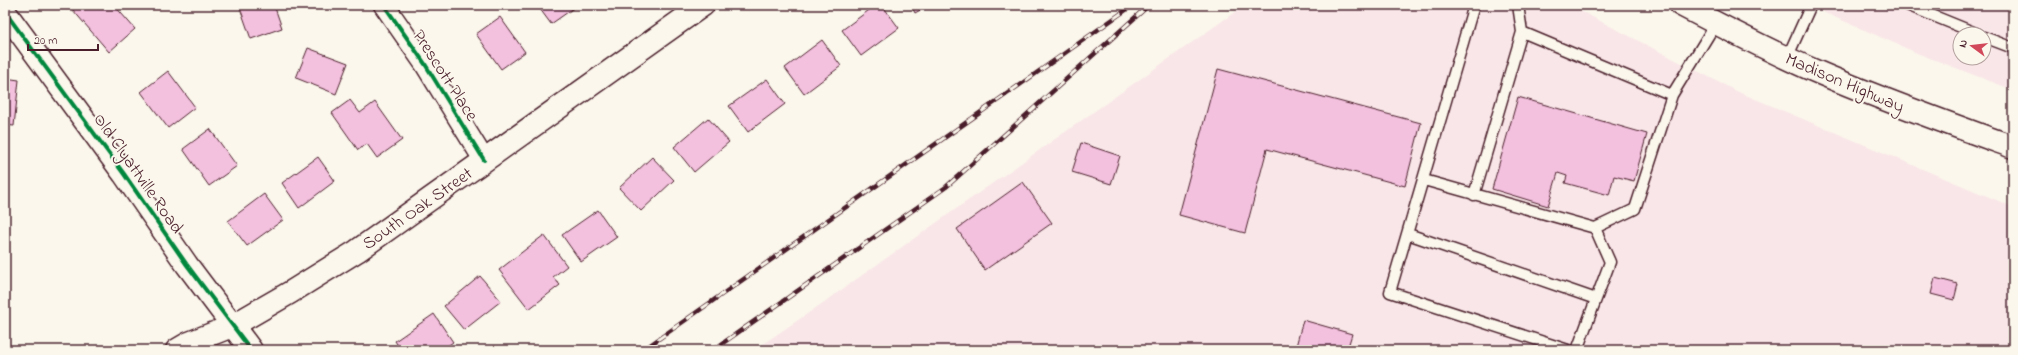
<svg xmlns="http://www.w3.org/2000/svg" width="2018" height="355" viewBox="0 0 2018 355" font-family="'Indie Flower',sans-serif">
<style>
.built{fill:#f9e6e8;fill-rule:evenodd}
.building{fill:#f3c0de;stroke:#4a1f2b}
.lines{fill:none;stroke-linecap:round;stroke-linejoin:round}
.lane-casing{stroke:#4a1f2b;stroke-width:13}
.street-casing{stroke:#4a1f2b;stroke-width:23}
.secondary-casing{stroke:#4a1f2b;stroke-width:25}
.lane{stroke:#fbf7ec;stroke-width:10}
.street{stroke:#fbf7ec;stroke-width:20}
.secondary{stroke:#fbf7ec;stroke-width:22}
.rail-casing{stroke:#4a1f2b;stroke-width:4.5}
.rail{stroke:#fbf7ec;stroke-width:3;stroke-dasharray:9;stroke-linecap:butt}
.cycleway-casing{stroke:#fbf7ec;stroke-width:6}
.cycleway{stroke:#00873e;stroke-width:4}
.labels{text-anchor:middle;stroke-width:4;stroke-linejoin:round;paint-order:stroke}
.street-label{font-size:18px;fill:#4a1f2b;stroke:#fbf7ec}
</style>
<rect width="100%" height="100%" fill="#fbf7ec"/>
<filter id="ink" filterUnits="userSpaceOnUse"><feTurbulence type="fractalNoise" baseFrequency=".025" numOctaves="2"/><feDisplacementMap in="SourceGraphic" scale="8" xChannelSelector="R" yChannelSelector="G"/><feConvolveMatrix kernelMatrix="1 2 1 2 8 2 1 2 1" color-interpolation-filters="sRGB"/></filter>
<g filter="url(#ink)">
<path class="built" d="M1245,5H1569L1736,91L2013,207V350H754L810,312Z
M1807,5H2013V90L1917,53ZM1960,34H1984V58H1960Z"/>
<path class="building" d="M77,5H114L135,29L109,52L72,9Z
M239,5H274L282,28L251,39Z
M537,5H578L551,24Z
M876,5H882L899,28L861,56L842,30Z
M911,5H929L915,13Z
M500,17L525,52L501,69L476,34Z
M822,40L841,66L804,94L785,68Z
M308,48L348,63L336,94L296,78Z
M1218,69L1421,123L1405,186L1267,149L1245,233L1179,215Z
M168,71L195,107L168,128L141,92Z
M5,78L19,80L14,126L5,125Z
M767,79L785,104L748,132L729,106Z
M1518,97L1647,134L1634,181L1614,176L1609,195L1565,183L1567,176L1558,173L1548,206L1492,189Z
M350,100L360,113L375,102L402,140L377,158L367,144L358,150L332,113Z
M708,118L729,142L694,172L674,147Z
M210,129L237,166L209,186L183,149Z
M1081,143L1120,156L1111,184L1072,172Z
M318,157L335,181L299,208L282,183Z
M652,157L674,180L641,211L619,188Z
M1023,182L1052,223L985,270L957,229Z
M264,194L283,220L247,246L228,221Z
M598,210L617,237L581,262L562,235Z
M544,235L567,266L553,277L560,285L529,309L499,270Z
M480,276L501,301L464,330L444,306Z
M1935,278L1958,284L1954,300L1931,294Z
M434,314L453,342L442,350H401L395,341Z
M1303,320L1352,334L1347,350H1295Z"/>
<g class="lines">
<g class="lane-casing">
<path id="lane" d="M1474,5L1390,292L1568,350
M1907,5L1978,34
M1522,32L1672,95
M1984,37L2013,48
M1787,58L1811,5
M1424,180L1595,228L1635,209L1672,95L1716,23
M1474,195L1522,32L1518,5
M1408,234L1596,299
M1577,350L1610,262L1595,228"/>
</g>
<g class="street-casing">
<path id="street" d="M384,5L425,64L484,160"/>
</g>
<g class="secondary-casing">
<path id="secondary" d="M1681,5C1725,28 1769,51 1815,71C1880,99 1947,123 2013,147
M5,12L124,174L187,265L251,350
M177,350L189,343L232,326L291,292L357,251L703,5"/>
</g>
<use href="#lane" class="lane"/>
<use href="#street" class="street"/>
<use href="#secondary" class="secondary"/>
<g class="rail-casing">
<path id="rail" d="M643,350L1133,5
M713,350L946,187L1149,5"/>
</g>
<use href="#rail" class="rail"/>
<g class="cycleway-casing">
<path id="cycleway" d="M384,5L425,64L484,160
M5,12L124,174L187,265L251,350"/>
</g>
<use href="#cycleway" class="cycleway"/>
</g>
</g>
<g class="labels">
<g class="street-label">
<text transform="translate(446 75) rotate(57)" y="6">Prescott Place</text>
<text transform="translate(1845 82) rotate(23)" y="6">Madison Highway</text>
<text transform="translate(139 173) rotate(55)" y="6">Old Clyattville Road</text>
<text transform="translate(417 208) rotate(-35)" y="6">South Oak Street</text>
</g>
</g>
<rect width="2018" height="355" fill="none" stroke="#fbf7ec" stroke-width="20"/>
<rect x="10" y="10" width="1998" height="335" fill="none" stroke="#4a1f2b" stroke-width="1.5" filter="url(#ink)"/>
<g transform="translate(1972 46) rotate(285)"><circle r="19" fill="#fbf7ec" stroke="#b4a19f"/>
<path d="M0-3L7 15L0 10L-7 15Z" fill="#d1495b"/>
<text y="-6" font-size="11" font-weight="bold" text-anchor="middle" fill="#4a1f2b">N</text>
</g>
<path d="M28 44v6h70v-6" fill="none" stroke="#4a1f2b" stroke-width="2"/>
<text x="34" y="44" font-size="12" fill="#4a1f2b" stroke="#fbf7ec" stroke-width="3" paint-order="stroke">20 m</text>
</svg>
